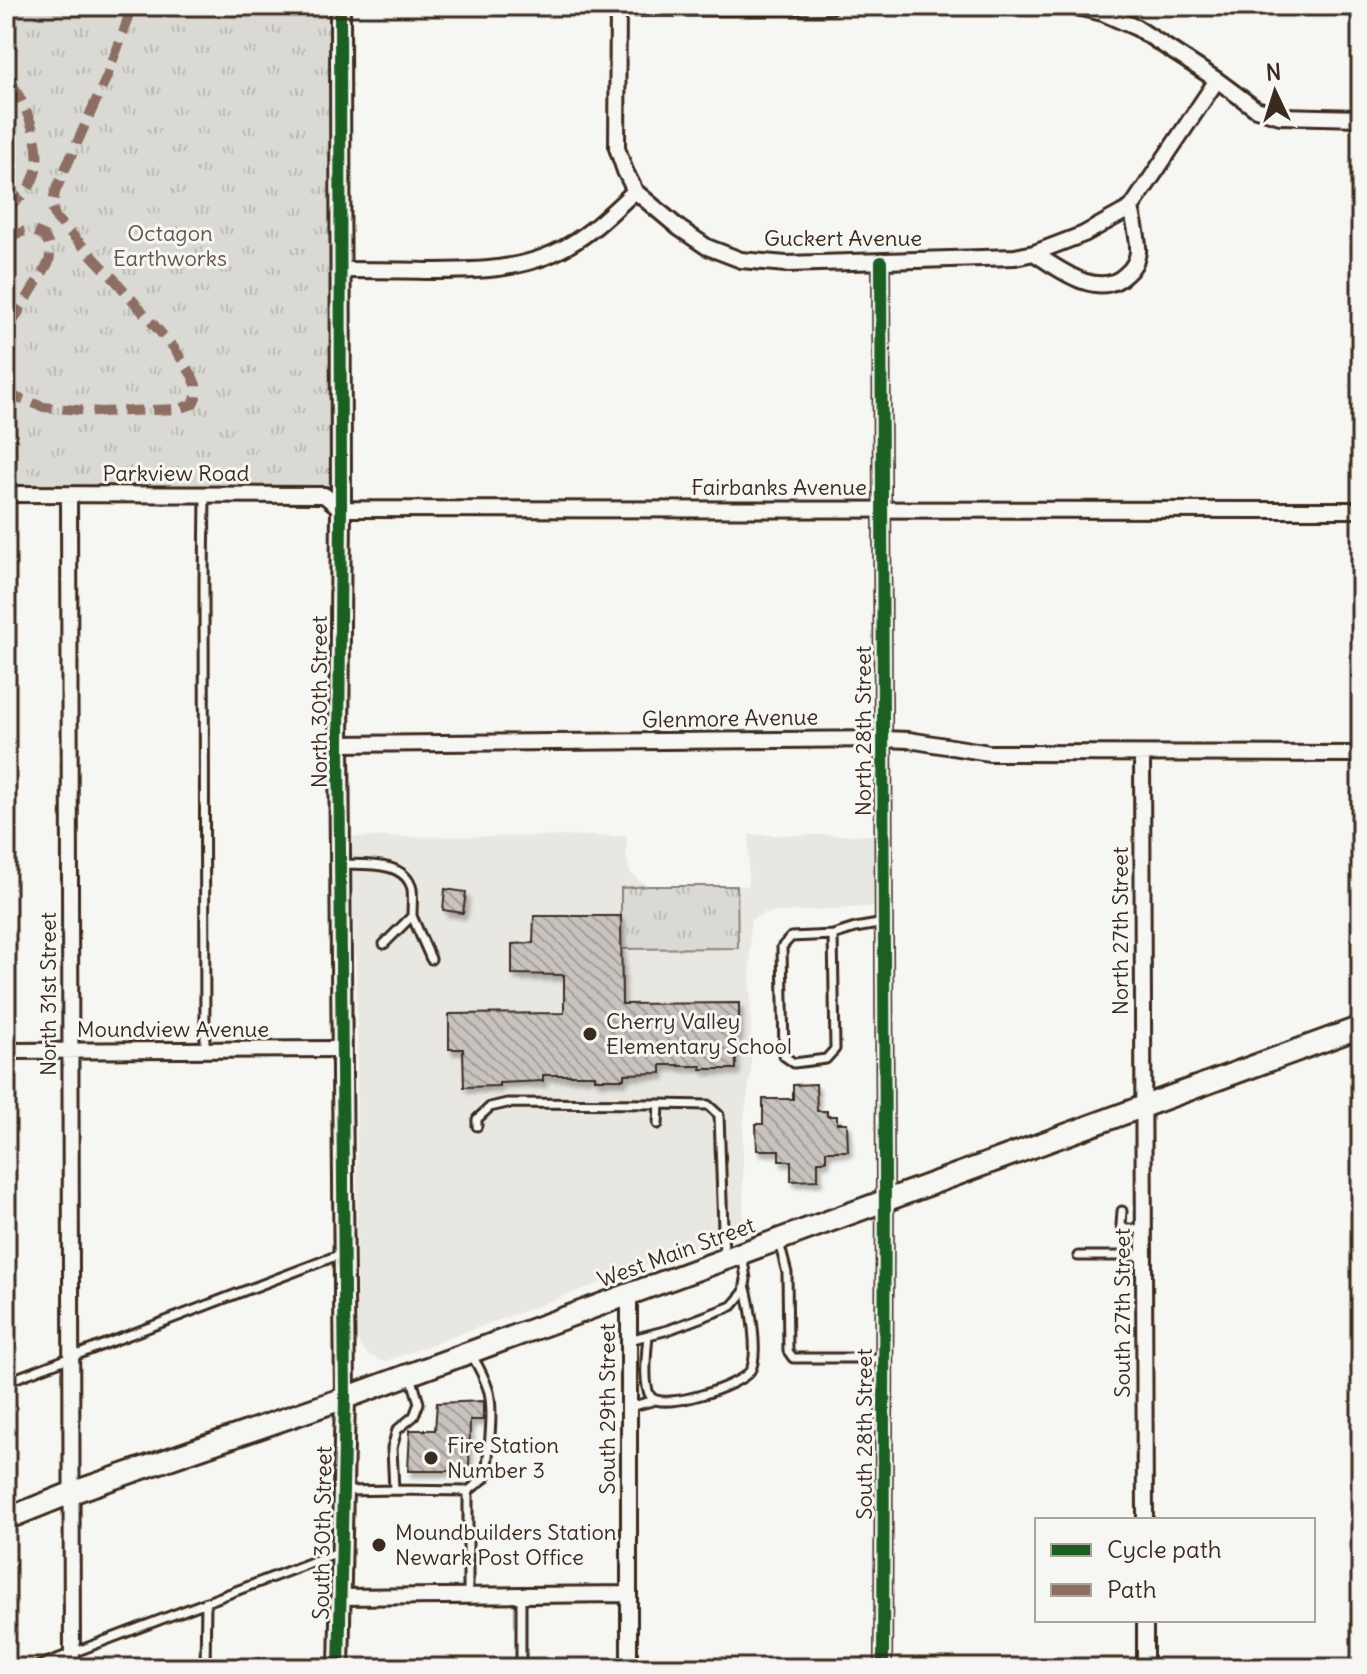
<svg xmlns="http://www.w3.org/2000/svg" width="1367" height="1674" viewBox="0 0 1367 1674" font-family="Delius,sans-serif">
<style>
.built{fill:#e8e7e2}
.grass{fill:url(#grass-tufts);stroke:#8a8278;stroke-width:2}
.building{fill:url(#building-back-hatch);stroke:#3b2a1e;stroke-width:2;filter:url(#shadow)}
.lines{fill:none;stroke-linecap:round;stroke-linejoin:round}
.service-casing{stroke:#3b2a1e;stroke-width:13}
.minor-casing{stroke:#3b2a1e;stroke-width:20}
.tertiary-casing{stroke:#3b2a1e;stroke-width:24}
.secondary-casing{stroke:#3b2a1e;stroke-width:26}
.service{stroke:#f6f6f2;stroke-width:7}
.minor{stroke:#f6f6f2;stroke-width:14}
.tertiary{stroke:#f6f6f2;stroke-width:18}
.secondary{stroke:#f6f6f2;stroke-width:20}
.quiet{stroke:#8d6e63;stroke-width:10;stroke-dasharray:20 10;stroke-linecap:butt}
.cycleway-casing{stroke:#f6f6f2;stroke-width:17}
.cycleway{stroke:#1b5e20;stroke-width:12}
.poi-dot{fill:#3b2a1e;stroke:#f6f6f2;stroke-width:3}
.labels{text-anchor:middle;stroke-width:6;stroke-linejoin:round;paint-order:stroke}
.park-label{font-size:22px;fill:#63564b;stroke:#f6f6f2}
.street-label{font-size:22px;fill:#3b2a1e;stroke:#f6f6f2}
.poi-label{font-size:22px;fill:#3b2a1e;stroke:#f6f6f2;text-anchor:start}
</style>
<defs>
<pattern id="grass-tufts" width="24" height="20" patternUnits="userSpaceOnUse" patternTransform="scale(2)"><rect width="24" height="20" fill="#dad9d3"/><path d="M3 7l-1-3M5 7V3M7 7l1-3M15 17l-1-3M17 17v-4M19 17l1-3" fill="none" stroke="#bcbab5"/></pattern>
<pattern id="building-back-hatch" width="6" height="6" patternUnits="userSpaceOnUse" patternTransform="scale(2)"><rect width="6" height="6" fill="#c8c3be"/><path d="M-1 5l2 2M0 0l6 6M5-1l2 2" fill="none" stroke="#a49f9a"/></pattern>
<filter id="shadow"><feDropShadow dx="3.5" dy="5.5" stdDeviation="2" flood-color="#0004"/></filter>
</defs>
<rect width="100%" height="100%" fill="#f6f6f2"/>
<filter id="ink" filterUnits="userSpaceOnUse"><feTurbulence type="fractalNoise" baseFrequency=".0125" numOctaves="2"/><feDisplacementMap in="SourceGraphic" scale="16" xChannelSelector="R" yChannelSelector="G"/><feConvolveMatrix kernelMatrix="1 2 1 2 8 2 1 2 1" color-interpolation-filters="sRGB"/></filter>
<g filter="url(#ink)">
<path class="built" d="M749,835H884V906L763,913L750,921L751,1070L743,1127V1231L386,1361H382L368,1355L360,1345L357,1336V1024L352,837L627,836L626,856L630,872L638,880L649,886H748Z"/>
<path class="grass" d="M6,6H336L332,486L6,488Z
M649,886H737L738,948L621,949V888Z"/>
<path class="building" d="M445,889L466,892L463,913L443,910Z
M534,916H621L622,1004L739,1003V1035H735L736,1069H701V1066H679V1065H661V1073L624,1074V1079H595V1075H543V1081L499,1083V1086L464,1087L463,1049H449V1014L564,1013V975L512,974V944L533,943Z
M816,1084L817,1111H827V1116H837V1123H847L848,1151H826V1161H818V1180L791,1181V1161H779V1150H757L756,1124H763V1099H793V1085Z
M483,1401V1420H470L469,1471H408L410,1430H435L437,1403Z"/>
<g class="lines">
<g class="service-casing">
<path id="service" d="M205,495L204,581L205,1050
M342,864C364,865 405,860 412,889C413,897 412,907 412,916
M833,935L835,1049L826,1059L794,1063L784,1056L782,947L791,937L833,935L855,928L884,923
M384,944L412,916L431,959
M659,1104L708,1105L719,1115L724,1257
M477,1126V1119L490,1107L507,1103L659,1104L658,1124
M1122,1211L1121,1225L1125,1229H1143
M779,1242L787,1273L788,1351L793,1358H885
M1078,1256H1144
M648,1335C647,1349 642,1386 651,1397C664,1411 740,1386 750,1371C760,1356 750,1303 745,1285
M629,1340L668,1330L732,1306L744,1292L746,1279L742,1254
M6,1382L341,1254
M629,1407L656,1400
M394,1490L468,1491L486,1477C488,1453 494,1415 489,1392C485,1379 479,1367 472,1356
M344,1491L394,1490L392,1448L397,1430L414,1416L419,1403L411,1376
M521,1595V1668
M468,1596V1491
M33,1668L341,1551
M205,1668L206,1602"/>
</g>
<g class="minor-casing">
<path id="minor" d="M618,6L617,148L625,171L635,191L679,228L707,247L741,260L786,264L1015,257L1034,253L1084,234L1131,208L1217,80
M1072,6L1103,13L1137,28L1217,80L1256,109L1280,116L1361,118
M618,8L830,6
M1034,253C1059,269 1099,301 1126,274C1132,269 1137,261 1138,252C1139,238 1134,222 1131,208
M881,262L885,1178L883,1668
M340,270C369,270 398,270 426,271C475,271 526,271 569,245C594,231 614,210 635,191
M6,494L324,495L341,509L1361,510
M69,495L72,1668
M339,744L884,739L909,740L989,753L1361,754
M1142,755L1145,1520
M6,1051L340,1049
M629,1294V1668
M340,1597L628,1594
M1145,1620V1668"/>
</g>
<g class="tertiary-casing">
<path id="tertiary" d="M339,1668L345,1398L339,744L341,509L340,6"/>
</g>
<g class="secondary-casing">
<path id="secondary" d="M6,1519L71,1493L345,1398L1361,1027"/>
</g>
<use href="#service" class="service"/>
<use href="#minor" class="minor"/>
<use href="#tertiary" class="tertiary"/>
<use href="#secondary" class="secondary"/>
<path class="quiet" d="M6,207C59,178 34,122 11,81
M6,238C14,235 23,230 32,231C48,233 52,249 49,262L6,333
M6,391L17,398L44,407L101,412L179,409L193,404L196,397V385L192,375L174,348L115,280L56,218L52,208L55,192L108,74C115,51 127,30 130,6"/>
<g class="cycleway-casing">
<path id="cycleway" d="M881,262L885,1178L883,1668
M339,1668L345,1398L339,744L341,509L340,6"/>
</g>
<use href="#cycleway" class="cycleway"/>
</g>
</g>
<g class="poi-dot">
<circle cx="590" cy="1034" r="8"/>
<circle cx="431" cy="1458" r="8"/>
<circle cx="379" cy="1545" r="8"/>
</g>
<g class="labels">
<g class="park-label">
<text x="170" y="241">Octagon<tspan x="170" dy="25">Earthworks</tspan></text>
</g>
<g class="street-label">
<text x="843" y="246">Guckert Avenue</text>
<text x="176" y="481">Parkview Road</text>
<text x="779" y="495">Fairbanks Avenue</text>
<text transform="translate(319 702) rotate(-90)" y="8">North 30th Street</text>
<text transform="translate(730 718) rotate(-1)" y="8">Glenmore Avenue</text>
<text transform="translate(863 731) rotate(-90)" y="8">North 28th Street</text>
<text transform="translate(1120 931) rotate(-90)" y="8">North 27th Street</text>
<text transform="translate(48 994) rotate(-90)" y="8">North 31st Street</text>
<text x="173" y="1037">Moundview Avenue</text>
<text transform="translate(676 1252) rotate(-20)" y="8">West Main Street</text>
<text transform="translate(1122 1313) rotate(-90)" y="8">South 27th Street</text>
<text transform="translate(607 1409) rotate(-90)" y="8">South 29th Street</text>
<text transform="translate(864 1434) rotate(-90)" y="8">South 28th Street</text>
<text transform="translate(322 1533) rotate(-89)" y="8">South 30th Street</text>
</g>
<g class="poi-label">
<text x="606" y="1029">Cherry Valley<tspan x="606" dy="25">Elementary School</tspan></text>
<text x="447" y="1453">Fire Station<tspan x="447" dy="25">Number 3</tspan></text>
<text x="395" y="1540">Moundbuilders Station<tspan x="395" dy="25">Newark Post Office</tspan></text>
</g>
</g>
<rect width="1367" height="1674" fill="none" stroke="#f6f6f2" stroke-width="32"/>
<rect x="16" y="16" width="1335" height="1642" fill="none" stroke="#3b2a1e" stroke-width="3" filter="url(#ink)"/>
<rect x="1035" y="1518" width="280" height="104" fill="#f6f6f2" stroke="#aba49d" stroke-width="2"/>
<rect x="1051" y="1544" width="40" height="12" fill="#1b5e20" stroke="#aba49d" stroke-width="2"/>
<text x="1107" y="1558" font-size="24" fill="#3b2a1e">Cycle path</text>
<rect x="1051" y="1584" width="40" height="12" fill="#8d6e63" stroke="#aba49d" stroke-width="2"/>
<text x="1107" y="1598" font-size="24" fill="#3b2a1e">Path</text>
<g transform="translate(1275 92) rotate(356)" stroke="#f6f6f2" stroke-width="6" paint-order="stroke">
<path d="M0-6L14 30L0 20L-14 30Z" fill="#3b2a1e"/>
<text y="-12" font-size="22" font-weight="bold" text-anchor="middle" fill="#3b2a1e">N</text>
</g>
</svg>
